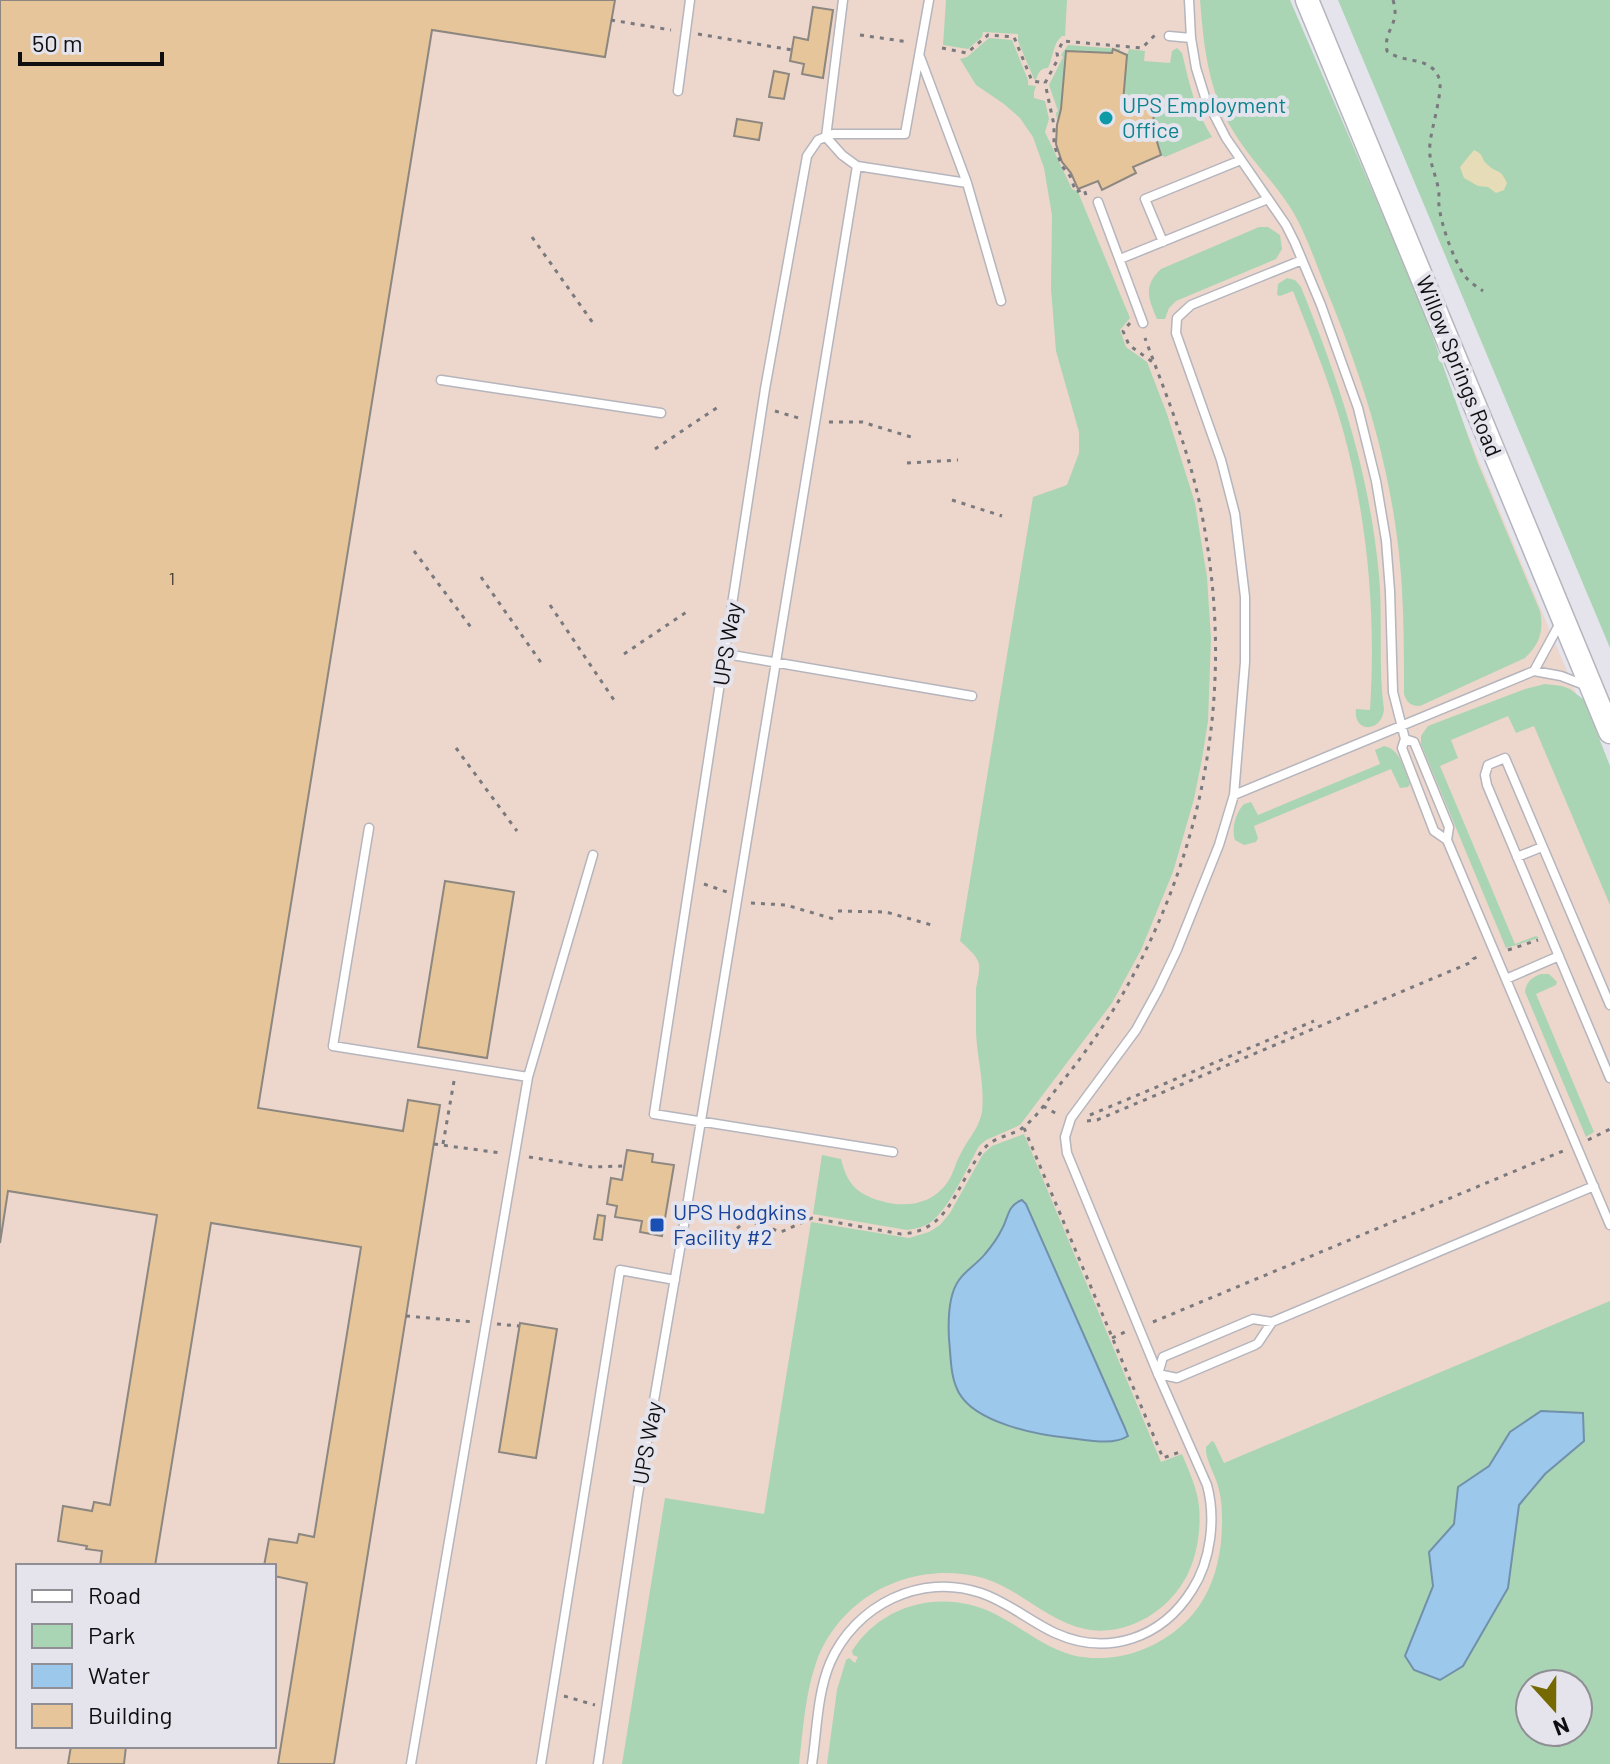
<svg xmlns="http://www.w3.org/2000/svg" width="1610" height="1764" viewBox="0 0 1610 1764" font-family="Barlow,sans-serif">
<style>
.industrial{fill:#edd6cb;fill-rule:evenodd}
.green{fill:#aad5b4;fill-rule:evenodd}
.sand{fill:#e6dcb7}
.water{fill:#9bc8eb;stroke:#7190aa;stroke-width:2}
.building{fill:#e5c599;stroke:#8c8780;stroke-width:2}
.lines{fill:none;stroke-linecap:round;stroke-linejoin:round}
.lane-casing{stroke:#b5b5bd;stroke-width:11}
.secondary-casing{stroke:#b5b5bd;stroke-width:25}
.path{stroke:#79797e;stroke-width:3;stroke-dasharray:4 6;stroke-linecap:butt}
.lane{stroke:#fff;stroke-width:8}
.secondary{stroke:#fff;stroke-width:22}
.culture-dot{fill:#0f9aa8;stroke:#e5e4ed;stroke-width:3}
.transit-dot{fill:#1a4fb4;stroke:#e5e4ed;stroke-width:3}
.labels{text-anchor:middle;stroke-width:8;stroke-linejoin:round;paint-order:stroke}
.number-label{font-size:18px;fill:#443c33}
.culture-label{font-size:22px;fill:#0d838f;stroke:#e5e4ed;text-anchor:start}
.street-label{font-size:22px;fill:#0f0f11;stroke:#e5e4ed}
.transit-label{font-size:22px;fill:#164399;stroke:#e5e4ed;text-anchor:start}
</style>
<rect width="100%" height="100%" fill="#e5e4ed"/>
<path class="industrial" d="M0,0H1286L1610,774V1764H0ZM18,1566H274V1746H18ZM1530,1684H1578V1732H1530Z"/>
<path class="green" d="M946,0H1067L1065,36H1062C1053,43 1053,58 1048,68C1040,68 1038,73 1036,80L1034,79L1018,41V34L983,32L982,37L968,49L943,45Z
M1200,0H1290L1420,301L1477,461L1540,611C1544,630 1540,644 1525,658L1420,706C1411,706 1407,703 1404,694C1404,639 1404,584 1396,530C1385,449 1360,372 1329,296C1319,272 1311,247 1299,223C1283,190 1254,165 1235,134C1208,92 1204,48 1200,0Z
M1338,0H1610V648Z
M989,38L1012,40L1028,80V85L1036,86L1034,92V98L1045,101L1049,119L1045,132L1072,189L1078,192L1130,318L1120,330L1126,347L1147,362L1167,414L1195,503L1207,577L1211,639L1208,721L1202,759L1194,799L1173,872L1141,950L1112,1003L1020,1125L986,1140L979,1146C968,1166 949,1209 931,1222C924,1227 916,1229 907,1230L813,1214L822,1155L841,1159C847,1183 856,1194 881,1201C905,1208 931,1205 947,1183C953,1175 955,1164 960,1155C967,1140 979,1129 982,1112C985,1085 977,1058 976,1032C976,1018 976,1003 976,989C977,982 980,972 979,964C977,955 966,947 960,941L1033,497L1067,485L1079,453V432L1056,351L1051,289L1052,215L1044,168L1033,137L1020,118L1004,104L976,85L960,59L967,57Z
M1068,45L1120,49V52L1113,49L1112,53L1066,51L1061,109L1057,120L1056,113L1058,111L1049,85L1063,57L1061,55Z
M1177,48L1182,53C1189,82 1195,111 1212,137L1165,157L1161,155L1154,132L1153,104L1123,102L1127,55L1129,49L1145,51L1144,61L1170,63L1172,51Z
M1259,227H1268L1280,235L1282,249L1276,259L1176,301L1169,308L1165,319H1157C1148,298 1143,286 1161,269Z
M1287,278L1295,280L1301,287C1340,384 1369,470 1379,575C1383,620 1378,666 1384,710C1381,733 1353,733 1356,709L1370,710C1376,616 1368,521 1343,430C1330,383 1311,337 1293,291L1280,296L1277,295L1278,284Z
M1545,684L1562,686L1570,689L1588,703L1592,720L1610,766V905L1534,726L1516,733L1508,716L1451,740L1458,758L1440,766L1515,944L1536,936L1539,938L1506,948L1421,744V736L1428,726L1525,689Z
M1384,746C1401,749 1404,770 1410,784L1408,787L1400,788L1391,769L1254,826L1258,838L1256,842L1244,845L1235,840C1231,829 1236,812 1244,804L1251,802L1258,815L1380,764L1375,750Z
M1541,974H1549L1557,982L1556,985L1536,994L1594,1132L1586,1137L1525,992C1526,982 1532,977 1541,974Z
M1024,1134L1161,1462L1182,1454C1189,1471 1197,1488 1199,1506C1201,1526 1198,1552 1189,1571C1173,1609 1127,1638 1085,1629C1047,1621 1020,1589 983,1578C914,1559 840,1595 816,1663C805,1695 803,1730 799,1764H622L665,1498L764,1514L811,1222L909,1238L929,1232L940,1225L950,1213L983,1154L992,1146ZM1013,1204H1026L1128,1436L959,1279C975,1264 992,1249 1002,1228C1007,1220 1007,1212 1013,1204Z
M1610,1301V1764H827L837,1690L846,1660L849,1658L855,1663L858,1657L853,1655L852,1651C883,1602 946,1588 997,1615C1022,1628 1044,1647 1072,1655C1096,1661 1122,1658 1144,1649C1202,1625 1223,1576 1222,1517C1222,1507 1221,1496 1218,1486C1215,1475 1208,1464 1206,1452V1447L1212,1441L1214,1442L1224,1463ZM1510,1432L1584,1441L1545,1474L1519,1505L1508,1588L1463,1666L1405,1656L1433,1586L1429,1552L1454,1524L1458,1487L1489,1466ZM1530,1684H1578V1732H1530Z"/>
<path class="sand" d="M1474,150C1485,155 1480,158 1488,165C1497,174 1500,167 1507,183L1504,190L1496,193L1488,187L1478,186L1464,178L1460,167Z"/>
<path class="water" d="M1022,1200L1026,1204L1124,1426L1128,1436C1113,1446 1087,1440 1069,1438C1037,1435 976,1423 959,1393C950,1377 951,1357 949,1339C948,1321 948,1295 959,1280C966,1270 978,1263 985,1254C991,1247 998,1237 1002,1229C1009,1216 1007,1206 1022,1200Z
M1541,1411L1583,1413L1584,1441L1545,1474L1519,1505L1508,1588L1463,1666L1440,1680L1414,1670L1405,1656L1433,1586L1429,1552L1454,1524L1458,1487L1489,1466L1510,1432Z"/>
<path class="building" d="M0,0H615L605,57L432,30L258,1108L403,1131L408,1100L440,1105L334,1764H278L307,1583L274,1576V1566H264L269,1539L297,1543L299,1534L314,1537L361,1247L211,1223L155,1566H100L102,1551L86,1549L87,1546L58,1541L63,1506L92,1511L94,1502L110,1505L157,1215L8,1191L0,1243Z
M813,7L833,10L823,78L802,74L804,64L790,61L794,37L808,40Z
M1113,49L1127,55L1123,102L1153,104L1154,132L1161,155L1133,167L1136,173L1102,190L1098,181L1078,189L1071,173L1062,162L1056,144L1057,125L1061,109L1066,51L1112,53Z
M774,71L789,74L784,99L769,97Z
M737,119L762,123L759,140L734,136Z
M445,881L514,892L487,1058L418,1047Z
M627,1150L653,1154L652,1162L674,1165L662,1236L640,1232L642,1221L615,1217L617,1206L607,1204L611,1178L622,1180Z
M598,1215L605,1216L602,1240L594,1239Z
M520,1323L557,1329L536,1458L499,1452Z
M71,1746H126L124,1764H68Z"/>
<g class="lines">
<g class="lane-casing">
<path id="lane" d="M1169,36L1191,38L1189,0
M1191,38L1196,68L1205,97L1226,138L1286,225L1295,243L1321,305L1358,408L1376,481L1386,540L1390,591L1393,692L1405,739L1402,748L1434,831L1447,840
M678,91L690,0
M826,137L842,155L857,166L967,183L920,57
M826,137L843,0
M967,183L1001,301
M1098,202L1143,323
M1163,242L1145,199L1241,160
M1120,259L1268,199
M441,380L661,413
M726,654L972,696
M1534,671L1560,623
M1405,739L1414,742L1449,827L1447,840L1610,1225
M1234,795L1534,671L1561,676L1587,686
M369,828L333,1046L528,1077
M1517,857L1542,847
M1506,979L1559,956
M1610,1005L1505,758L1488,765L1485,775L1487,785L1610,1078
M893,1152L654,1114L765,389L807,156L818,140L833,134H905L929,0
M1272,1322L1258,1343L1255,1345L1177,1378L1158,1374L1163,1357L1253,1319L1272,1322L1594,1186
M411,1764L528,1077L593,855
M541,1764L620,1270L675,1280
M598,1764L638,1494L681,1243L857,166
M812,1764C817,1731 817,1694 830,1663C855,1605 921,1572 981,1593C1008,1602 1029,1621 1055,1633C1108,1657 1162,1638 1192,1590C1211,1561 1216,1518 1207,1485L1158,1374L1067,1153L1065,1137L1071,1118L1136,1030L1158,990L1177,950L1219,845L1234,795L1245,662V597L1235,514L1221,460L1176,333L1177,318L1191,305L1302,260"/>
</g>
<g class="secondary-casing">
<path id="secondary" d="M1307,0L1610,732"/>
</g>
<path class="path" d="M1393,0C1401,25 1383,29 1387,51C1402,64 1430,55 1439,78C1444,89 1431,129 1430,144C1428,160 1435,172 1438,187C1440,193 1438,199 1439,205C1441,225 1453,258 1464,275C1469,282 1476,286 1483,291
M611,20L671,30
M698,34L792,50
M860,35L909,42
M942,48L967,53L988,35L1014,37L1032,81L1045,83
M1086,195L1084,189L1076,192L1070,176L1062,166L1054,145V125L1045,83L1058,59L1057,53L1063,41L1142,48L1156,34
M532,237L593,323
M1130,323L1123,331L1129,345L1154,363
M775,411L802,419
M829,422H862L911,437
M655,449L721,405
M907,463L958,460
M952,500L1002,516
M414,551L473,630
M481,577L542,664
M550,605L616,703
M624,654L688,611
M456,748L517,831
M704,884L727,892
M751,903L786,905L837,920
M838,911L886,912L935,926
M1508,950L1538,940
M1043,1106L1057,1114
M1090,1115L1314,1021
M1087,1121L1097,1120L1472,962L1473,959L1481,955
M1024,1128L1163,1458L1180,1452
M1588,1140L1610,1129
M434,1144L501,1153
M443,1144L454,1081
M529,1157L592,1167L624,1166
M692,1243L721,1242L747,1220L781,1232L812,1218L901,1234C942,1232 952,1200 971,1168C976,1160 981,1150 989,1144C1000,1135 1016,1135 1026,1125C1038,1115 1047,1101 1057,1088C1089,1049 1117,1008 1140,962C1212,819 1233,668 1201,510C1189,450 1166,395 1145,338
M406,1316L474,1322
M1153,1322L1563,1151
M497,1324L519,1326
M1112,1338L1127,1331
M564,1696L595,1705"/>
<use href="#lane" class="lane"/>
<use href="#secondary" class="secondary"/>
</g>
<circle class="culture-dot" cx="1106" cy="118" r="8"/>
<rect class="transit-dot" x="649" y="1217" width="16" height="16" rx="4"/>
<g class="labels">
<g class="number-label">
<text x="172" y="585">1</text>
</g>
<g class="culture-label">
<text x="1122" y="113">UPS Employment<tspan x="1122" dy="25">Office</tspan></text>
</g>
<g class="street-label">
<text transform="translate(1459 366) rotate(68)" y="8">Willow Springs Road</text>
<text transform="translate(727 644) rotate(-81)" y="8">UPS Way</text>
<text transform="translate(647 1443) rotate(-80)" y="8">UPS Way</text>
</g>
<g class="transit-label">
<text x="673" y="1220">UPS Hodgkins<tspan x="673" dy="25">Facility #2</tspan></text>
</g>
</g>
<rect x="16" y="1564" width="260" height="184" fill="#e5e4ed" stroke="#8f8f95" stroke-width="2"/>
<rect x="32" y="1590" width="40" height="12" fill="#ffffff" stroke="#8f8f95" stroke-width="2"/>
<text x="88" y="1604" font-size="24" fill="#0f0f11">Road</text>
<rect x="32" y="1624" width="40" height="24" fill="#aad5b4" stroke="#8f8f95" stroke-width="2"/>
<text x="88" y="1644" font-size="24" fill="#0f0f11">Park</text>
<rect x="32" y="1664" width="40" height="24" fill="#9bc8eb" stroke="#8f8f95" stroke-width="2"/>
<text x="88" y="1684" font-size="24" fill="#0f0f11">Water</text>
<rect x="32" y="1704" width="40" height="24" fill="#e5c599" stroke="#8f8f95" stroke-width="2"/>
<text x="88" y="1724" font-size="24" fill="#0f0f11">Building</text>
<g transform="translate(1554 1708) rotate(159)"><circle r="38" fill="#e5e4ed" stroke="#8f8f95" stroke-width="2"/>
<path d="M0-6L14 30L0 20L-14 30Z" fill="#766900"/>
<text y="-12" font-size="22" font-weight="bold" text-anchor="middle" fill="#0f0f11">N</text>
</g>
<path d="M20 52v12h142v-12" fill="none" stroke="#0f0f11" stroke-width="4"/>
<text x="32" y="52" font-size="24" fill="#0f0f11" stroke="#e5e4ed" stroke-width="6" paint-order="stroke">50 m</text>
</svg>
